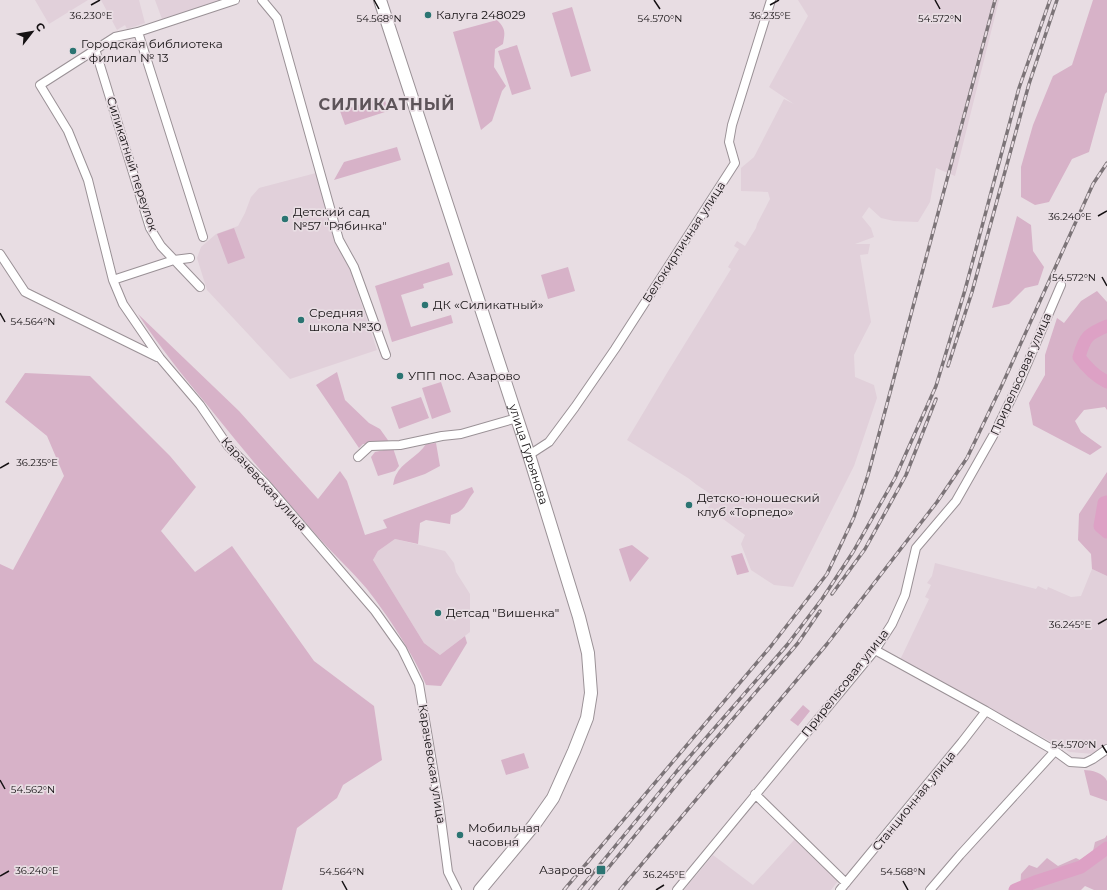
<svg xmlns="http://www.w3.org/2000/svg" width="1107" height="890" viewBox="0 0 1107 890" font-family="Montserrat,sans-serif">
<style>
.built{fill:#e1d0da}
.green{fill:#d7b2c8}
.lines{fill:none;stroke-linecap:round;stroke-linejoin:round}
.river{stroke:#dda1c5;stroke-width:13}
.street-casing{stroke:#9a9196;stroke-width:10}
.secondary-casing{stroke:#9a9196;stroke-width:14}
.street{stroke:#fff;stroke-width:8}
.secondary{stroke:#fff;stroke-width:12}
.rail-casing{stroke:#7c7478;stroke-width:3.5}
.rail{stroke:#e8dde3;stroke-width:2;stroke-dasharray:6;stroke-linecap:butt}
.ticks{fill:none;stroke:#151113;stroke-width:1.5}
.poi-dot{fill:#2b7472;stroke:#e8dde3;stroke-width:1.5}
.labels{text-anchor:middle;stroke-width:3.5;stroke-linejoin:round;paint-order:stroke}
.poi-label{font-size:12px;fill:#151113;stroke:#e8dde3;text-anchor:start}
.street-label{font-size:12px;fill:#151113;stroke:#e8dde3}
.district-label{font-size:16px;font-weight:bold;letter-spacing:1px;fill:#5d5459;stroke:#e8dde3}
.ticks-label{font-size:10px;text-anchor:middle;fill:#151113;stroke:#e8dde3;stroke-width:3.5;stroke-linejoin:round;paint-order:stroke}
</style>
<rect width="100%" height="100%" fill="#e8dde3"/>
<path class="built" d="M35,0H88L49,24Z
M101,0H139L145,23L127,29L125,25L117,30Z
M155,0H225L162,19Z
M798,0H999L955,176L936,168L930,202L918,222L894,221L881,218L869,207L862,217L871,228L874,237L855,244H870L868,254L860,255L871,322L854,355L855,377L874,385L877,398L854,466L793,587L774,585L751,570L741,544L745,535L708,508L715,497L697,485L688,478L627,440L667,373L731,269L728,267L739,249L734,246L737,241L745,246L756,228L757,224L770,199L768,192L741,191V168L754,157L784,99L794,104L769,87L808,16Z
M316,173L334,240L349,267L377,350L290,379L207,290L197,258L201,247L216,234L238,226L245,213L251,197L259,188Z
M395,539L445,551L454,563L456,572L470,594V632L440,655L424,643L373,560L378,551Z
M935,563L1036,589L1038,586L1047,590L1048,587L1071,597L1081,596L1092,569L1107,576V745L1094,754L1070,752L900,660L929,599L925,597L931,585L927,583L932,576Z
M795,839L835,876L838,881L831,890H684L713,855L753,885Z"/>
<path class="green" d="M1093,0H1107V92L1105,94L1089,152L1072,159L1049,202L1035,205L1021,197V167L1033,125L1053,76L1072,65Z
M572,7L591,71L571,77L552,13Z
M497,20C506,29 505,32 503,44L495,49L494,67L506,86L502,91L492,121L481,130L453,32Z
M517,45L531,89L512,95L498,51Z
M384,97L388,111L345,125L340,111Z
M397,147L401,160L334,180L344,162Z
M1017,216L1031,225L1033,251L1044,267L1038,285L1025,288L1009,304L992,308Z
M234,228L245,258L228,264L217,234Z
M449,262L453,275L423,284L424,288L401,295L411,327L451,315L453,323L392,342L375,286Z
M568,267L575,291L548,299L541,275Z
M1097,291L1107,302V410L1105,407L1084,410L1075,421L1081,432L1102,447L1090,455L1033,425L1029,403L1045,375V355L1057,318L1064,323L1081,301Z
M138,314L239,411L318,499L340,471L347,481L365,535L387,528L383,520L472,487L474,492C465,503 466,511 451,515L450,524L426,520L420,523L418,544L395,539L378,551L373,560L424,643L440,655L465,636L467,643L441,686L426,685C413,653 388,616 367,589C352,571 335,556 319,538C281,495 244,451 208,406C183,376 159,346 138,314Z
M337,372L345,400L369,423L380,429L390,443L363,444L359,448L316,385Z
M25,373L90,376L170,456L196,487L161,531L195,572L232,546L314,661L374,706L382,760L343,785L337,798L297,828L282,890H0V564L13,570L64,476L47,436L5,402Z
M441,382L451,412L432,419L422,388Z
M421,397L429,418L399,429L391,407Z
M436,443L440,466L425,474L393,485C394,482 394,478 396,475C402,462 418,457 426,444Z
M393,448L399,466L395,471L378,476L371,457L375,452Z
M1107,472V576L1092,569L1091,554L1078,540L1079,514Z
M632,545L649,558L630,582L619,549Z
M742,553L749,572L737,575L731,556Z
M803,705L810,711L798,726L790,720Z
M524,753L529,768L506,775L501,760Z
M1084,770C1091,770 1104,773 1107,781C1107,787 1107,795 1107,801L1090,795Z
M1107,835V890H1094L1085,886L1081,890H1020L1021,874L1029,865L1037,868L1047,858L1058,866L1076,858L1080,860L1093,851L1095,842L1105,838Z"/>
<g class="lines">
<path class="river" d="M1107,326C1088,334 1085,336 1079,357C1087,368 1095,376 1107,382
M1107,502L1104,503L1100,526L1107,532
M1015,890L1035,882L1081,867L1107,848"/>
<g class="street-casing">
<path id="street" d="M235,0L138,32L115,37L40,85L68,131L88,180L113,280L123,304L160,358L200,405L228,446L265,483L375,611L402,649L419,684L439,804L448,872L457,890
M262,0L277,18L339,240L354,267L386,355
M138,32L203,237
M95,49L150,228L161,246L200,287
M0,254L25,292L157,357
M113,280L174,260L190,258
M529,455L549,442L575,407L615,349L735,163L729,142L732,125L771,0
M358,457L370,446L400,445L442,436L461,434L517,418
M875,650L986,711L1055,751L1070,762L1085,763L1093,759L1107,749
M755,794L846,883
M677,890L875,650L892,624L905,595L916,548L956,501L994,434L1019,383L1061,285
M840,890L962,742L986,711
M930,890L960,855L1055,751"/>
</g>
<g class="secondary-casing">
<g id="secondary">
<path id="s1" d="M380,0L529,455L579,617L588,653L591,693L587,718L574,751L553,798L534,825L480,890"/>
</g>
</g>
<use href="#street" class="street"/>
<use href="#secondary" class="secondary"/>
<g class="rail-casing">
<path id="rail" d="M948,366L972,292L1029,84L1057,0
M832,594L865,549L906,475L936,399
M564,890L771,646L827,574L854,517L868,475L995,0
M579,890L677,771L787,645L822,599L853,552L895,478L936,386L965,290L1019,88L1050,0
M590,890L683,777L798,643L820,611
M620,890L827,644L937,502L967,458L1002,385L1093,184L1107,163"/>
</g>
<use href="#rail" class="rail"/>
</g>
<path class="ticks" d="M374,0L379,9M654,0L660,9M935,0L940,9M91,5L100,0M770,5L779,0M1098,216L1107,211M1102,277L1107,286M0,313L5,322M0,468L9,463M1098,624L1107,619M1102,745L1107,753M0,780L5,789M0,876L9,871M342,881L347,890M903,881L908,890M656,890L664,885"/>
<g class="poi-dot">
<circle cx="428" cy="15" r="4"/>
<circle cx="73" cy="51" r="4"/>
<circle cx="285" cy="219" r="4"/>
<circle cx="425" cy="305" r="4"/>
<circle cx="301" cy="320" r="4"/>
<circle cx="400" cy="376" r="4"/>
<circle cx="689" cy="505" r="4"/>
<circle cx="438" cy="613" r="4"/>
<circle cx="460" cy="835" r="4"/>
<rect x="596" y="865" width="10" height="10" rx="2"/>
</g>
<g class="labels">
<g class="poi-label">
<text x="436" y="19">Калуга 248029</text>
<text x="81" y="48">Городская библиотека<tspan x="81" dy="14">- филиал № 13</tspan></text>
<text x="293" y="216">Детский сад<tspan x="293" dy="14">№57 "Рябинка"</tspan></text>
<text x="433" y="309">ДК «Силикатный»</text>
<text x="309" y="317">Средняя<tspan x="309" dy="14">школа №30</tspan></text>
<text x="408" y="380">УПП пос. Азарово</text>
<text x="697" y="502">Детско-юношеский<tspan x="697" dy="14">клуб «Торпедо»</tspan></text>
<text x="446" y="617">Детсад "Вишенка"</text>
<text x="468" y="832">Мобильная<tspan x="468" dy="14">часовня</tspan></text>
<text x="592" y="874" text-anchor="end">Азарово</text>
</g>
<g class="street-label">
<text transform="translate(132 164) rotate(72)" y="4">Силикатный переулок</text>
<text transform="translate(684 242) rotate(-57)" y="4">Белокирпичная улица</text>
<text transform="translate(1021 374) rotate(-66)" y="4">Прирельсовая улица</text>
<text dy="4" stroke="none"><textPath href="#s1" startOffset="478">улица Гурьянова</textPath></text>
<text transform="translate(264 484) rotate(48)" y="4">Карачевская улица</text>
<text transform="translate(845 683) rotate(-52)" y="4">Прирельсовая улица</text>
<text transform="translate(432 764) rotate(81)" y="4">Карачевская улица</text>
<text transform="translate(914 801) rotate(-51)" y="4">Станционная улица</text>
</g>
<g class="district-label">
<text x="387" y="110">СИЛИКАТНЫЙ</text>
</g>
</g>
<g class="ticks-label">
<text x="91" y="19">36.230°E</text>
<text x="770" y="19">36.235°E</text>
<text x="660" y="22">54.570°N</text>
<text x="379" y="22">54.568°N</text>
<text x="940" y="22">54.572°N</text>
<text x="1070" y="220">36.240°E</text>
<text x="1074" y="281">54.572°N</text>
<text x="33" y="325">54.564°N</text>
<text x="37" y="466">36.235°E</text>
<text x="1070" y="628">36.245°E</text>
<text x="1074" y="748">54.570°N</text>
<text x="33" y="793">54.562°N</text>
<text x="37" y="874">36.240°E</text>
<text x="342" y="875">54.564°N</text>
<text x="903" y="875">54.568°N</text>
<text x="664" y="878">36.245°E</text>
</g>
<g transform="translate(32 32) rotate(59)" stroke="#e8dde3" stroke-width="3" paint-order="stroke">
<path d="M0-3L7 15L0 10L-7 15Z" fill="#151113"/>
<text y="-6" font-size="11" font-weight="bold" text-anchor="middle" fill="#151113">С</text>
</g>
</svg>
